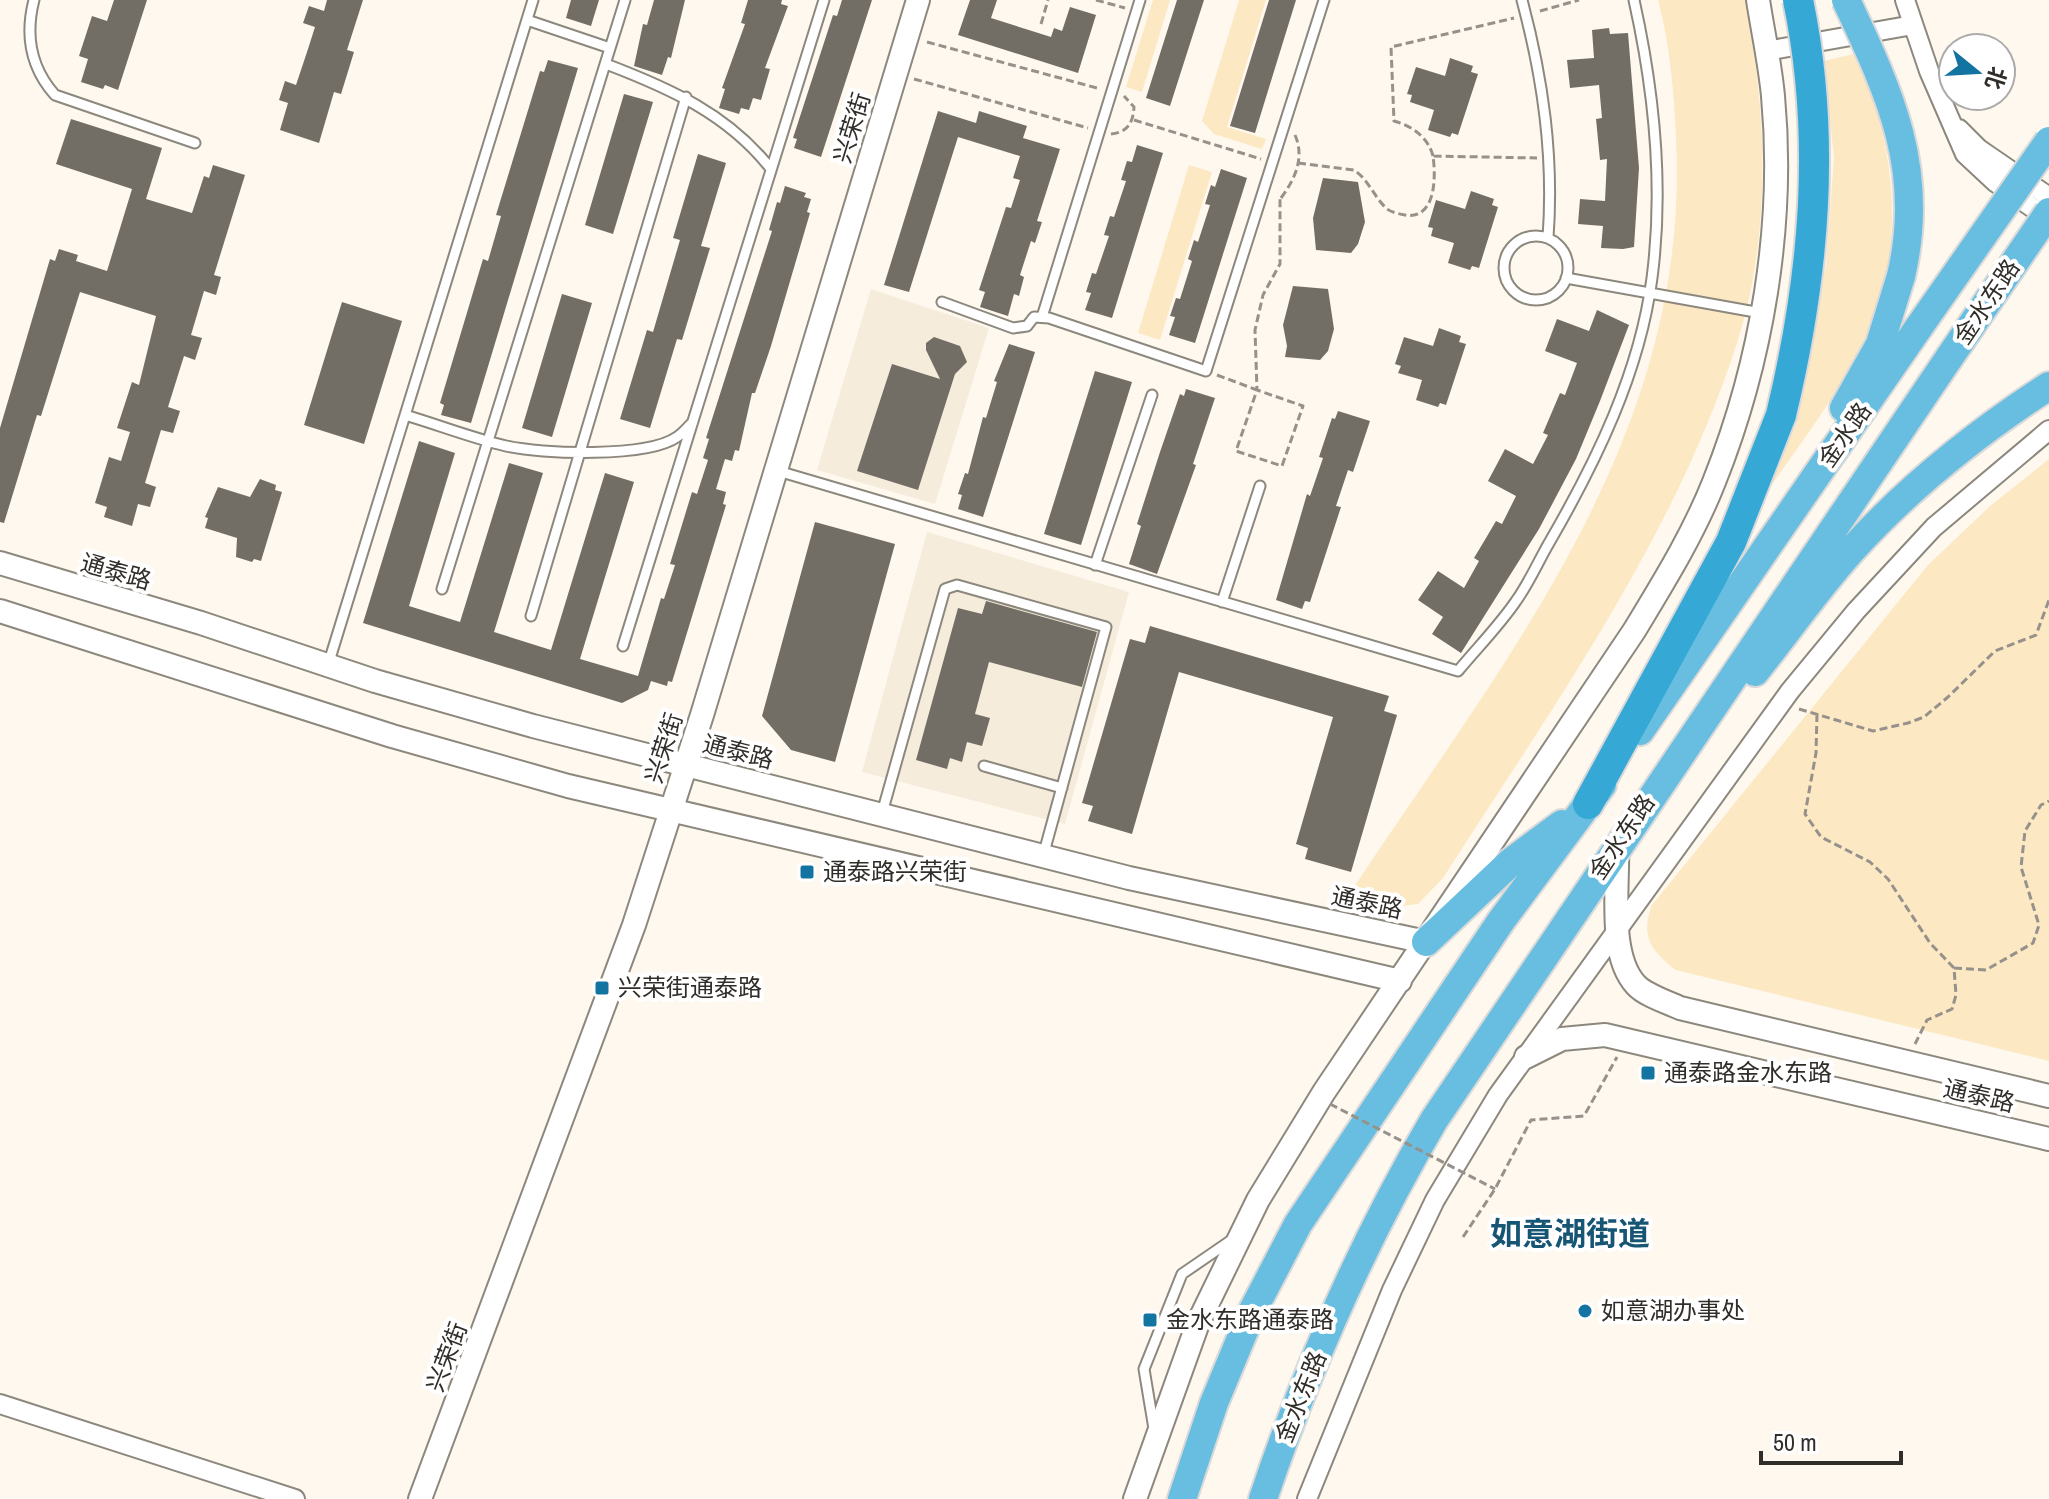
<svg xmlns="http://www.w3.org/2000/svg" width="2049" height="1499" viewBox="0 0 2049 1499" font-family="'Archivo Narrow','Noto Sans SC',sans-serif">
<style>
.built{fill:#f5ecdb}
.green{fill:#fce9c4}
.building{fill:#736e65}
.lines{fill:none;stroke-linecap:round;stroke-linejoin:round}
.service-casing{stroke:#8d887e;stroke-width:13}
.minor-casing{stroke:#8d887e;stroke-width:22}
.tertiary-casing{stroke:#8d887e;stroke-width:26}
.primary-casing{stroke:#dad9d9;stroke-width:32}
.trunk-casing{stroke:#dad9d9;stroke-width:34}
.path{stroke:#96918b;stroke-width:3;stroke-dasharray:8 4;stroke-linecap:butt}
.service{stroke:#fff;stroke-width:9}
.minor{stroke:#fff;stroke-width:18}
.tertiary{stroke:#fff;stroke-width:22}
.primary{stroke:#68bee0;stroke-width:28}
.trunk{stroke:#36a8d6;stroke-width:30}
.primary-bridge-casing{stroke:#dad9d9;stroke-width:32;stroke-linecap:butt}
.trunk-bridge-casing{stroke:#dad9d9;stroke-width:34;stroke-linecap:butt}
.path-bridge{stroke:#96918b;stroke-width:3;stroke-dasharray:8 4;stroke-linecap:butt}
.primary-bridge{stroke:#68bee0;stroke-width:28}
.trunk-bridge{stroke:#36a8d6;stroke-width:30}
.poi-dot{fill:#1374a1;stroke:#fff;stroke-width:3}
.labels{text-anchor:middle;stroke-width:8;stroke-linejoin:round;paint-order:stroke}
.street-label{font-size:24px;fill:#312e2a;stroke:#fff}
.poi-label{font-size:24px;fill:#312e2a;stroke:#fff;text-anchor:start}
.district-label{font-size:32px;font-weight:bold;fill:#175574;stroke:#fff}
</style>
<rect width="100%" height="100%" fill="#fef8ee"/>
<path class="built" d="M871,289L989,328L935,504L817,470Z
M927,532L1129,592L1065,824L862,772Z"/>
<path class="green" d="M1153,0H1170L1142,92L1126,87Z
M1239,0H1266L1227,127L1266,139L1262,149L1214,134L1202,121Z
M1658,0H1745C1767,110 1772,235 1737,343C1674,539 1553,706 1443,878L1418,904L1401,906L1354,887C1509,653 1691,434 1676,138C1674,92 1670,45 1658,0Z
M1853,54C1875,98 1887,138 1891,187C1901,317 1838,389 1769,489L1803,389L1826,264L1834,158L1824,61Z
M1189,165L1212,172L1160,340L1138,333Z
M2049,459V1061L1676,970C1651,951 1640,936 1652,905L1928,565L1989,507Z"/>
<path class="building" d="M114,0H147L118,90L105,85L103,89L81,82L88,59L79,56L92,16L107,21Z
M327,0H363L347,50L354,52L341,94L334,92L319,143L280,130L288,103L279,100L285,81L296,85L308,49L315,27L303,23L309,6L324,11Z
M571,0H599L591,26L566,18Z
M654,0H685L671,58L668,57L662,75L634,66L643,24L647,25Z
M748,0H782L781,4L788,6L765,68L770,69L761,100L753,98L749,110L741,108L739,114L719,108L725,89L722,88L745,24L741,23Z
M842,0H872L821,157L794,148L797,139L793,138L833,15L837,16Z
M970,0H997L991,18L1051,37L1054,28L1062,31L1070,7L1096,15L1078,73L958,35Z
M1177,0H1204L1170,106L1146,98Z
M1269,0H1296L1255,133L1230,126Z
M1609,28L1610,34L1628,33L1639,168L1634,247L1623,249L1601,248L1603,226L1578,224L1580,199L1605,201L1607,159L1600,160L1596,119L1602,118L1599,85L1570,88L1567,60L1594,58L1592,30Z
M1450,58L1473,66L1471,72L1478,74L1458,135L1452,133L1450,137L1428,130L1434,110L1410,102L1412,95L1407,94L1416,67L1445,76Z
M548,60L578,68L471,423L441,415L444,405L440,403L483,259L488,261L501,216L496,215L540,71L544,72Z
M624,94L653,102L613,234L585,225Z
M938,111L976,123L979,111L1027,126L1023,138L1060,149L1037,221L1042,222L1035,243L1031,241L1020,275L1024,277L1019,296L1014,294L1008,316L980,307L985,292L979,290L1006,207L1011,208L1020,180L1013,178L1020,156L958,137L909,292L884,285Z
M71,119L162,148L146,199L192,213L204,176L209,178L213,165L245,175L214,275L221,277L216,295L204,291L191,335L202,338L195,360L184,356L168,407L180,411L173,433L161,430L145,483L156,487L150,507L138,504L132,526L104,517L107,507L95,503L109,457L121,461L130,432L117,428L132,382L139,385L156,316L80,292L41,416L37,415L4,523L0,522V428L50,259L55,261L59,249L78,255L76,261L107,271L132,189L56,164Z
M1137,145L1163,153L1112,318L1085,310L1091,293L1086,292L1092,273L1096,274L1109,236L1104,235L1110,216L1114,217L1126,181L1121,180L1127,161L1132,162Z
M698,154L726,163L701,246L710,248L682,340L677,339L650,428L620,419L647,330L653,332L680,240L673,238Z
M1221,169L1247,178L1195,343L1169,335L1175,317L1170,316L1176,298L1180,299L1192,261L1188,259L1194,240L1198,242L1210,205L1205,204L1211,185L1215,187Z
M1323,178L1358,182L1365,222L1358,244L1351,253L1316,250L1313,218Z
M785,186L806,193L804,197L811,199L807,212L810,213L771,346L755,393H752L739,451L735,450L732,461L725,459L716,489L726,492L723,504L726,505L672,682L668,681L667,686L651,681L648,690L622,703L363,623L419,441L455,453L409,606L460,622L509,463L543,473L494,632L551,650L605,473L634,482L580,659L638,676L661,598L664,599L675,565L670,564L692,492L697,494L708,460L703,458L709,439L706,438L772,231L769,230L777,202L780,203Z
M1471,191L1494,199L1492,205L1498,207L1479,268L1472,266L1470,270L1448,263L1454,243L1431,236L1433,228L1428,227L1436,200L1465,209Z
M1293,286L1328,289L1334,329L1328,351L1320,360L1285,357L1287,346L1283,325Z
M562,294L592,303L552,437L522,428Z
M342,302L402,321L364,444L304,425Z
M1597,310L1629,325L1600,401L1576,459L1539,529L1461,653L1432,634L1443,617L1418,600L1438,571L1464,588L1479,561L1474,558L1486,538L1496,521L1502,524L1516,496L1488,481L1505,449L1533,464L1548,435L1543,433L1560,393L1565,395L1577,363L1545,351L1557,319L1589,331Z
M1439,328L1461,336L1459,342L1466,344L1446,405L1440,403L1438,407L1416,400L1422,380L1398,373L1401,366L1395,364L1404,337L1433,346Z
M934,337L960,346L967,362L955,374L918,490L857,471L892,364L940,379L926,350V343Z
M1009,344L1035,352L983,517L958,509L962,495L958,494L965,473L968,474L983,417L986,418L997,382L994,381Z
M1095,371L1132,382L1081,545L1044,534Z
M1186,389L1215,398L1193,464L1196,465L1157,574L1129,564L1141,526L1137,524L1160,452L1180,394L1184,396Z
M1338,411L1370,421L1353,472L1348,470L1336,506L1341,507L1310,602L1305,601L1302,609L1276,600L1307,494L1310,496L1323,458L1319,457L1332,418L1335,419Z
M260,479L276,485L275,490L282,492L261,561L254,559L252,562L236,557L237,538L205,528L208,518L205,517L218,487L250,497Z
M815,522L895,544L835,762L791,750L762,716Z
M986,601L1097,632L1082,687L989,662L975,714L990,718L982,746L967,742L962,762L950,758L947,769L916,760L958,608L982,614Z
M1150,626L1389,696L1384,711L1397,715L1351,872L1305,859L1308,848L1296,844L1333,717L1179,672L1132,834L1088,821L1093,806L1082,803L1130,639L1145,643Z"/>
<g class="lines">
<g class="service-casing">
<path id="service" d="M34,0C25,35 31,68 55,95L195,143
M1522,0C1543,79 1554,156 1548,238
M527,20L610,48
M606,64C669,88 728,114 771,169
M1504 268a32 32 0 1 1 64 0a32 32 0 1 1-64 0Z
M1566,278L1761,313
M942,302L1013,328L1027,326L1034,317L1049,318L1206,371L1324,0
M1042,317L1140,0
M405,415C439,425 472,438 506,446C541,454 647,458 677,437C682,434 687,428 691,424
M778,471L1458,671C1477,648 1499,626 1516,601C1529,583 1538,562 1549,543C1596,462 1640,372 1652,278C1664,186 1654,90 1634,0
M1095,565L1152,395
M442,589L625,0
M1222,602L1260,486
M531,616L686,97
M623,646L824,0
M328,665L533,0
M984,766L1062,788
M882,813L945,589L957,585L1106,627L1043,856
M1154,1429L1144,1369L1182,1274L1233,1239"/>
</g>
<g class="minor-casing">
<path id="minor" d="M1905,0L1929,71L1965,154L1995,182L2049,219
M1766,51L1913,25
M1959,129L1979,149L2049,197
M0,1404L295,1499
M1307,1499L1392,1290L1435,1200L1498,1095L1790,691L1856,611L1934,527L2049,430"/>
</g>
<g class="tertiary-casing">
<path id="tertiary" d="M0,563L201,623L375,681L533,726L1129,878L1426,942
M0,611L392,736L568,786L1400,981
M1617,844C1619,883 1607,954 1636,985C1645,995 1667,1002 1680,1008L2049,1096
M1526,1057L1562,1039L1605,1035L2049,1139
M420,1499L634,925L702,715L918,0
M1135,1499L1198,1323L1258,1200L1324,1092L1634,631C1663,583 1693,535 1714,482C1762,362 1785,225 1773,96C1770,64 1763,32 1758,0"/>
</g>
<g class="primary-casing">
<path id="primary" d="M1844,408L1880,344L1901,276
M1755,672C1787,632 1817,589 1851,551C1908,488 1978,432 2049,386
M1640,731L1919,327
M1426,942L1511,862L1562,824
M1182,1499L1214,1403L1251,1314L1298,1224L1501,921L1602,785
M1263,1499C1307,1368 1364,1239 1434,1120L1949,358"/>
</g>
<g class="trunk-casing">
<path id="trunk" d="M1588,804L1731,542L1781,415"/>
</g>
<path class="path" d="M1096,0L1125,8
M1540,11L1579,0
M1041,24L1048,0
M927,42L1097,88
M914,79L1088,128
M1134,120L1261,159
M1111,134C1128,132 1133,123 1134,107L1124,96
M1433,156C1428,137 1412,126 1394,121L1391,47L1514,18
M1298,163L1354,170C1368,179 1374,197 1387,209C1391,212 1399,214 1405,215C1436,220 1436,177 1433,156L1537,158
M1281,198C1295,179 1305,158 1295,135
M1217,375L1257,390L1236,451L1282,466L1303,406L1257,390L1255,330L1263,295L1280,264V198
M1799,709L1873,731L1908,723L1924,717L1948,697L1995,651L2036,635L2049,600
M1817,714L1816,753L1805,814L1821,837L1870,862L1888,879L1930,943L1954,968L1956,995L1952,1009L1927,1020L1915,1044
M1954,968L1986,970L2033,943L2039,925L2021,867L2025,831L2041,805L2049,801
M1463,1237L1495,1189L1531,1120L1584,1116L1617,1057"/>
<use href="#service" class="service"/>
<use href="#minor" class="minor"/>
<use href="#tertiary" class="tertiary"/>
<use href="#primary" class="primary"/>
<use href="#trunk" class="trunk"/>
<g class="primary-bridge-casing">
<path id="primary-bridge" d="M1846,0C1890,94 1926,170 1901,276
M1919,327L2049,141
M1949,358L2049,212"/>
</g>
<g class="trunk-bridge-casing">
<path id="trunk-bridge" d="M1781,415C1814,278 1827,139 1798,0"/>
</g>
<path class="path-bridge" d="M1330,1104L1495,1189"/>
<use href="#primary-bridge" class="primary-bridge"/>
<use href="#trunk-bridge" class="trunk-bridge"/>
</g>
<g class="poi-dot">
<rect x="799" y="864" width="16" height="16" rx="4"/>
<rect x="594" y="980" width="16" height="16" rx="4"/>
<rect x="1640" y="1065" width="16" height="16" rx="4"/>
<circle cx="1585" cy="1311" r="8"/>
<rect x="1142" y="1312" width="16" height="16" rx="4"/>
</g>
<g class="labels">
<g class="street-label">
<text transform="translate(852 128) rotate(-73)" y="8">兴荣街</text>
<text transform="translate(1987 302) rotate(-56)" y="8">金水东路</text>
<text transform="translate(1845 435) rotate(-55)" y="8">金水路</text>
<text transform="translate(116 572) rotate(16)" y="8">通泰路</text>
<text transform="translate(664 748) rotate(-72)" y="8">兴荣街</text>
<text transform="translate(738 752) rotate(14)" y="8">通泰路</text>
<text transform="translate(1622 837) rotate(-56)" y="8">金水东路</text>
<text transform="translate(1367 903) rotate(12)" y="8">通泰路</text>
<text transform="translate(1979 1096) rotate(13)" y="8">通泰路</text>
<text transform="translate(447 1357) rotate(-69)" y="8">兴荣街</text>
<text transform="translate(1301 1397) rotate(-68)" y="8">金水东路</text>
</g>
<g class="poi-label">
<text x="823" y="880">通泰路兴荣街</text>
<text x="618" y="996">兴荣街通泰路</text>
<text x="1664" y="1081">通泰路金水东路</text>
<text x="1601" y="1319">如意湖办事处</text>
<text x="1166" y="1328">金水东路通泰路</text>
</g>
<g class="district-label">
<text x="1570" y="1245">如意湖街道</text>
</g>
</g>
<g transform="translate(1977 72) rotate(108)"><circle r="38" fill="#ffffff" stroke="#adabaa" stroke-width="2"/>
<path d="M0-6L14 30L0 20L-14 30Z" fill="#1374a1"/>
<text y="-12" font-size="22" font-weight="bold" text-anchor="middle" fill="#312e2a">北</text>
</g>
<path d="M1761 1451v12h140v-12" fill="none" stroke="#312e2a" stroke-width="4"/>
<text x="1773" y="1451" font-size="24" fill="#312e2a" stroke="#ffffff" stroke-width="6" paint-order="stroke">50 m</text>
</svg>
